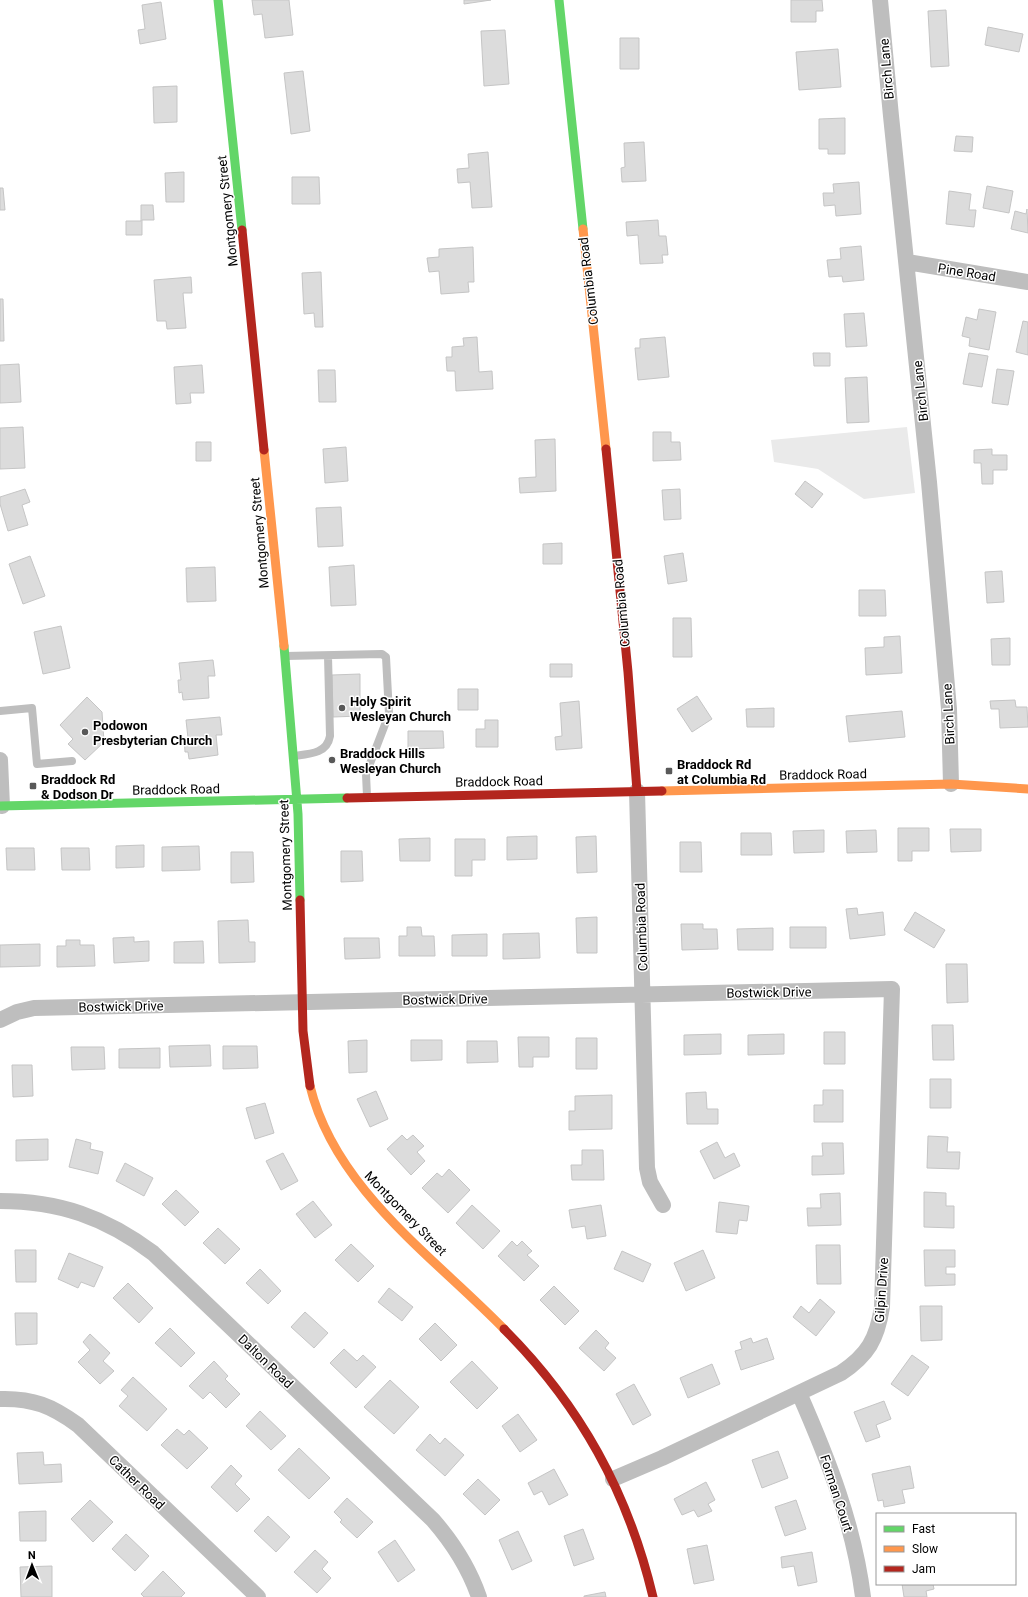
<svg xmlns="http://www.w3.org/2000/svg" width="1028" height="1597" viewBox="0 0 1028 1597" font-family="Roboto,sans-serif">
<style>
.green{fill:#eaeaea}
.building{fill:#dcdcdc;stroke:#c5c5c5}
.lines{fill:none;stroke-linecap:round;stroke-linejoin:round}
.lane{stroke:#bebebe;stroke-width:8}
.street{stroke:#bebebe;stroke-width:16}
.fast{stroke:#63d668;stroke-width:9}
.slow{stroke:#ff974d;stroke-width:9}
.jam{stroke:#b3261e;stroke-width:9}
.poi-dot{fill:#595959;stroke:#fff;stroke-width:1.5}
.labels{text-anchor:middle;stroke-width:3;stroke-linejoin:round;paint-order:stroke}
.street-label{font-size:13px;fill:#000;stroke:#fff}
.poi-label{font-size:13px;font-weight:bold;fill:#000;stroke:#fff;text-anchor:start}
</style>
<rect width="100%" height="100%" fill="#fff"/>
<path class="green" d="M907,427L915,493L864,499L818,469L774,462L771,440Z"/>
<path class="building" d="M252,0H289L293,35L265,38L262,14L254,15Z
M464,0H491L464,4Z
M791,0H822L823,11H816V22H791Z
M161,2L166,39L140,44L138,30L145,29L142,5Z
M946,10L949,66L931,67L928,11Z
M988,27L1023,34L1019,52L985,45Z
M505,30L509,84L484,86L481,31Z
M620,38H639V69H620Z
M838,49L841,87L799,90L796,52Z
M303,71L310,131L291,134L284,73Z
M177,86V122L154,123L153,87Z
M845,118V154H828V149H819V119Z
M956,136L973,137L972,152L954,151Z
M644,142L646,181L622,182L621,168L625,167L624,143Z
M488,152L492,207L472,208L470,182L458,183L457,169L469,168L468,154Z
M184,172V202H166L165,173Z
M292,177H319L320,204H292Z
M859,182L861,214L836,216L835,205L824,206L823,193H834L833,184Z
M987,186L1013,191L1009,213L983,208Z
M0,188H3L5,210H0Z
M949,191L971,194L969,210H976L974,227L946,224Z
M141,205H153L154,220H142V235H126V221H141Z
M1027,209L1028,233L1011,229L1015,211L1026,214Z
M658,220L659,236H666L668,255H662L663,263L640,264L638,235L627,236L626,222Z
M861,246L864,280L843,282L842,276L829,277L827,260L841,259L840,248Z
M473,247L474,282H468L469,292L441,294L439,271L429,272L427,258L439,257V249Z
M321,272L323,327H315L314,313L304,314L302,273Z
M191,277L192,293H183L186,328L167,329L166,321H157L154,280Z
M0,299H3L4,341H0Z
M979,309L996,312L989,350L969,346L970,338L962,336L966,317L977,320Z
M864,313L867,346L846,347L844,314Z
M1023,321L1028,322V355L1016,352Z
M477,337L479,372L492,371L493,389L456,391L455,371H447L446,357H452V347L464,346L463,338Z
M665,337L669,377L638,380L635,348H640V339Z
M813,353H830V366H814Z
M969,353L988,356L982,387L963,384Z
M19,364L21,402L0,403V365Z
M202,365L204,393H190L191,403L176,404L174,367Z
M997,369L1014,371L1008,405L992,403Z
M318,370H335L336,402H319Z
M867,377L869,422L847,423L845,378Z
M23,427L25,468L0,469V428Z
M653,432H671V442H680L681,460L653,461Z
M555,439L556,491L520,493L519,478L536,477L535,440Z
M196,442H211V461H196Z
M346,447L348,481L325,483L323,449Z
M992,449V455H1007V470H993V484H982L981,463H974V450Z
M805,481L823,494L812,508L795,494Z
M25,489L30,502L22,505L28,525L8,531L0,504V497Z
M680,489L681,519L664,520L662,490Z
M341,507L343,546L318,547L316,508Z
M562,543V564H543V544Z
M683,553L687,581L668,584L664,556Z
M30,556L45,596L23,604L9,564Z
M354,565L356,605L331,606L329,567Z
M215,567L216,601L187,602L186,568Z
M1002,571L1004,602L987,603L985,572Z
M859,590H885L886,616H859Z
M673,618H691L692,657H673Z
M61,626L70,668L43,674L34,632Z
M900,636L902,673L866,675L865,648L884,647V637Z
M1010,638V665H992L991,639Z
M213,660L215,676H208L209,698L183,700L182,692L179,693L178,680H181L179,663Z
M550,664H572V677H550Z
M360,674V716L333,717L332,675Z
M458,689H478V710H458Z
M697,696L712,719L692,732L677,709Z
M87,697L102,712L104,742L85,760L68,744L73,739L60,725Z
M1015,700L1016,707H1027L1028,727L1000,728L999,709H991L990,701Z
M579,701L582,748L556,750L555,737L562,736L560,703Z
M774,708V727H747L746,709Z
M902,711L905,737L849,742L846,716Z
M220,717L222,735H216L218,755L189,759L188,752H185L184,738H188L186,720Z
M485,720H498V747H476V729H485Z
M408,731H443L444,748L408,749Z
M898,828H929V851H912V861H898Z
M950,829H981V851L951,852Z
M824,830V852L794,853L793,831Z
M876,830L877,852L847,853L846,831Z
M741,833H771L772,855H741Z
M537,836V859L507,860V837Z
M596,836L597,872L577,873L576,837Z
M430,838V861H400L399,839Z
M455,839H485V860H472V876H455Z
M680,842H701L702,872H680Z
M144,845V867L116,868V846Z
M199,846L200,870L162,871V847Z
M6,848H34L35,870H7Z
M61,848H89L90,870H62Z
M341,851H362L363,881L341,882Z
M231,852H253L254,882L231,883Z
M857,908L858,915L883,912L885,935L850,939L846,909Z
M915,912L945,930L934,948L904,930Z
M597,917V953H577L576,918Z
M248,920L249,942H255V962L219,963L218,921Z
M681,924H703V929H717L718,949L682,950Z
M407,927H421L422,936H434L435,956H399V936H407Z
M790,927H826V948H790Z
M773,928V950H738L737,929Z
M539,933L540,958L503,959V934Z
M487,934V956H452V935Z
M134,937V942L149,941V961L114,963L113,938Z
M344,938H379L380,958L345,959Z
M66,940H80V945H94L95,966L57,967V946H66Z
M203,941L204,963H174V942Z
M40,944V966L0,967V945Z
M946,964H967L968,1002L947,1003Z
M932,1025H953L954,1060H933Z
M824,1032H845V1064H824Z
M721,1034V1054L684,1055V1035Z
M784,1034V1054L748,1055V1035Z
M518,1037H549V1057H533V1067H519Z
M576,1038H597V1069H576Z
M367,1040V1072L349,1073L348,1041Z
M411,1040H442V1060L411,1061Z
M467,1041H497L498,1062L467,1063Z
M210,1045L211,1066L170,1067L169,1046Z
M223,1046H257L258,1068L223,1069Z
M71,1047H104L105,1069L72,1070Z
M160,1048V1068H119V1049Z
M12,1065H32L33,1096L13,1097Z
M930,1079H951V1108H930Z
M823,1090H843V1122H814V1105H823Z
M376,1091L388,1119L370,1127L357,1099Z
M706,1092L707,1109H718V1124H687L686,1093Z
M612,1095V1129L569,1130V1111H575V1096Z
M265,1103L274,1133L255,1139L246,1108Z
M402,1135L407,1140L413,1135L424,1146L417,1152L425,1161L411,1175L387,1149Z
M928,1136L948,1137L947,1152H960L959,1169L927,1168Z
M48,1139V1160L16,1161V1140Z
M76,1139L91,1143L90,1149L103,1152L98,1174L69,1167Z
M717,1142L725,1158L734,1153L740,1166L714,1179L700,1151Z
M822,1143H843L844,1174L812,1175V1156H823Z
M582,1150H603L604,1180H572L571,1165H582Z
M283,1153L298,1181L281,1190L266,1161Z
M125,1163L153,1178L144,1196L116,1181Z
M449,1169L470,1190L448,1213L422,1188L437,1173L442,1177Z
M176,1190L199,1212L185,1226L162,1204Z
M924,1192L946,1193V1206H954V1228L924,1227Z
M840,1193L841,1225L808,1226L807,1208H821L820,1194Z
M313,1201L332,1225L315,1238L296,1214Z
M719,1202L749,1206L747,1221L739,1220L737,1234L716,1232Z
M472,1205L500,1231L483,1249L456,1223Z
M601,1205L606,1236L587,1239L585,1226L572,1228L569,1210Z
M218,1228L240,1249L225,1264L203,1243Z
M512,1241L517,1246L522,1241L532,1251L527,1255L539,1266L524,1281L498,1256Z
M351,1244L374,1266L358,1282L335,1260Z
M816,1245H840L841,1284H817Z
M15,1250H36V1282H16Z
M703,1250L715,1278L686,1291L674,1263Z
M924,1250H955V1267H946V1274H955V1285L925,1286Z
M622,1251L651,1264L643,1282L614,1269Z
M69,1253L103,1267L94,1287L81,1282L78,1288L58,1279Z
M260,1269L281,1291L268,1304L246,1283Z
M128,1283L153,1308L139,1323L113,1298Z
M554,1286L579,1311L565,1325L540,1300Z
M389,1288L413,1307L402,1321L378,1302Z
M820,1299L835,1312L816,1336L793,1317L801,1306L809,1313Z
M920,1306H942V1340L921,1341Z
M305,1312L328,1333L314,1348L291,1327Z
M15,1313H37V1344L16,1345Z
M435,1323L457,1345L441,1361L419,1339Z
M170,1328L195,1353L181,1367L155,1343Z
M596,1330L609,1343L605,1348L616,1358L604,1371L579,1348Z
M90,1334L110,1353L103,1361L114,1371L100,1384L78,1362L90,1350L83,1342Z
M751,1338L753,1343L767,1338L774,1359L741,1370L735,1351L742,1349L740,1342Z
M344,1349L357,1361L363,1355L376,1367L356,1388L330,1363Z
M912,1355L929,1367L908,1396L891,1384Z
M214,1361L228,1376L225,1379L240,1394L226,1408L210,1392L203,1399L189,1386Z
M472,1361L498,1388L477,1409L450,1382Z
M712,1364L720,1384L688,1398L680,1378Z
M133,1377L167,1409L147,1431L119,1406L128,1396L121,1390Z
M390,1380L419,1407L394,1434L364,1407Z
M634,1384L651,1415L633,1425L616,1394Z
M884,1401L891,1419L876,1425L880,1437L866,1442L854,1412Z
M260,1411L286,1436L271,1450L246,1426Z
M518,1414L537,1440L520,1452L502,1426Z
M177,1429L184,1435L189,1430L208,1448L187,1469L161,1445Z
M430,1434L440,1444L445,1438L464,1455L445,1476L416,1450Z
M299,1448L330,1478L309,1499L278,1470Z
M778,1451L788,1478L762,1488L752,1460Z
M43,1452L44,1465L61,1464L62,1482L19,1484L17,1453Z
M231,1465L242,1476L235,1484L250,1499L237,1512L211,1487Z
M910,1466L914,1488L902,1490L905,1503L884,1507L883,1500L878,1501L872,1474Z
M554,1469L568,1495L549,1505L542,1491L534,1495L528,1483Z
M478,1479L500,1500L485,1515L463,1494Z
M706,1482L715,1500L708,1504L712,1511L698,1517L694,1510L682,1515L674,1499Z
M347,1498L373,1522L357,1538L340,1522L342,1520L334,1512Z
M90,1500L113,1522L93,1542L71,1519Z
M796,1500L806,1529L785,1536L775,1507Z
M46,1511V1541H20L19,1512Z
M268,1516L290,1537L276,1552L254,1531Z
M583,1529L594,1559L574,1566L564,1536Z
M518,1531L532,1561L512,1570L499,1540Z
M126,1534L149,1556L135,1571L112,1549Z
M395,1540L415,1570L398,1582L378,1552Z
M707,1545L714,1580L694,1584L687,1549Z
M315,1550L328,1562L322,1569L331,1578L317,1593L294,1572Z
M812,1552L817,1582L798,1586L794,1566L782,1568L781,1557Z
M52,1566V1597H21L20,1567Z
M163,1571L185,1593L181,1597H144L141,1594Z
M902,1584H933L934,1589L926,1591L927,1597H904Z
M605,1592L606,1597H584V1596Z"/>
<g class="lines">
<path class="lane" d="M285,656L382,654L386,657L389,714L366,774L367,796
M0,711L32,708L37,764L72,761
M293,756C309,754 327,754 330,736L328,656"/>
<path class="street" d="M880,0L891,116L929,482L949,709L951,784
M907,262L1028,282
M0,760L2,806
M637,791L647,1168L650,1182L663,1205
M0,1020L17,1012L34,1008L892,989L882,1307C877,1339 868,1355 841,1373L662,1458L613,1479
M0,1201C59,1201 105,1217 153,1253L433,1520C453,1543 469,1568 479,1597
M799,1393C828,1459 854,1525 863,1597
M0,1399C33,1398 52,1406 78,1425L258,1597"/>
<path class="fast" d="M218,0L242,230
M559,0L583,229
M284,646L298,814L300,900
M0,806L347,798"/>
<path class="slow" d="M583,229L606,449
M264,450L284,646
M662,791L951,784L1028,789
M310,1086C335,1189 433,1256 504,1329"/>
<path class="jam" d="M242,230L264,450
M606,449L628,672L637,791
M347,798L662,791
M300,900L303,1031L310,1086
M504,1329C580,1405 628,1492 653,1597"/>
</g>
<g class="poi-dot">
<circle cx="342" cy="708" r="4"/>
<circle cx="85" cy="732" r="4"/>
<circle cx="332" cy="760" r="4"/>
<rect x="665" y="767" width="8" height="8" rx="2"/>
<rect x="29" y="782" width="8" height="8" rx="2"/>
</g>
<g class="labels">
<g class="street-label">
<text transform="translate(886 69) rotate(-95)" y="5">Birch Lane</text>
<text transform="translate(227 211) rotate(-96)" y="5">Montgomery Street</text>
<text transform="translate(967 272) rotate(9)" y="5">Pine Road</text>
<text transform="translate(588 281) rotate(-97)" y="5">Columbia Road</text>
<text transform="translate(920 391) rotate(-96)" y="5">Birch Lane</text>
<text transform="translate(259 533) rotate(-95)" y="5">Montgomery Street</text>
<text transform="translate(621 603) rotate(-95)" y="5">Columbia Road</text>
<text transform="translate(948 714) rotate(-93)" y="5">Birch Lane</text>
<text transform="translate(823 774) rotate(-1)" y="5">Braddock Road</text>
<text transform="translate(499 781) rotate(-1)" y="5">Braddock Road</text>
<text transform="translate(176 789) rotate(-1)" y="5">Braddock Road</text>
<text transform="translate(285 855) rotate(-92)" y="5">Montgomery Street</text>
<text transform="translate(641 927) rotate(-92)" y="5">Columbia Road</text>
<text transform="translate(769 992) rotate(-1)" y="5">Bostwick Drive</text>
<text transform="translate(445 999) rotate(-1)" y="5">Bostwick Drive</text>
<text transform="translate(121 1006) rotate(-1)" y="5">Bostwick Drive</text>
<text transform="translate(406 1213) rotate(46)" y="5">Montgomery Street</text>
<text transform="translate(881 1290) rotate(-86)" y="5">Gilpin Drive</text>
<text transform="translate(266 1361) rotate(44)" y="5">Dalton Road</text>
<text transform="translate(137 1482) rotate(44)" y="5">Cather Road</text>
<text transform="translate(837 1493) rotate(72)" y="5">Forman Court</text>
</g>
<g class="poi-label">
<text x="350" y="706">Holy Spirit<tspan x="350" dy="15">Wesleyan Church</tspan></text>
<text x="93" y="730">Podowon<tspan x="93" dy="15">Presbyterian Church</tspan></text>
<text x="340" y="758">Braddock Hills<tspan x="340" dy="15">Wesleyan Church</tspan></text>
<text x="677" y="769">Braddock Rd<tspan x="677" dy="15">at Columbia Rd</tspan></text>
<text x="41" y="784">Braddock Rd<tspan x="41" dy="15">&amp; Dodson Dr</tspan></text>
</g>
</g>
<rect x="876" y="1513" width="140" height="72" fill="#ffffff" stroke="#999999"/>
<rect x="884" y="1526" width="20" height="6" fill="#63d668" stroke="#999999"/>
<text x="912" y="1533" font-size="12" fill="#000000">Fast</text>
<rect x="884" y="1546" width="20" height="6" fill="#ff974d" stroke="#999999"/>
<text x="912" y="1553" font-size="12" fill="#000000">Slow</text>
<rect x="884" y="1566" width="20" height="6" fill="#b3261e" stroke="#999999"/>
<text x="912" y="1573" font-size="12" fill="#000000">Jam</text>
<g transform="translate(32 1565) rotate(359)" stroke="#ffffff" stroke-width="3" paint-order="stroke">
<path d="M0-3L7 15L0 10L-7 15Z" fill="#000000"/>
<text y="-6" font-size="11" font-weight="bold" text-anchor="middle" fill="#000000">N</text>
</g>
</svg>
